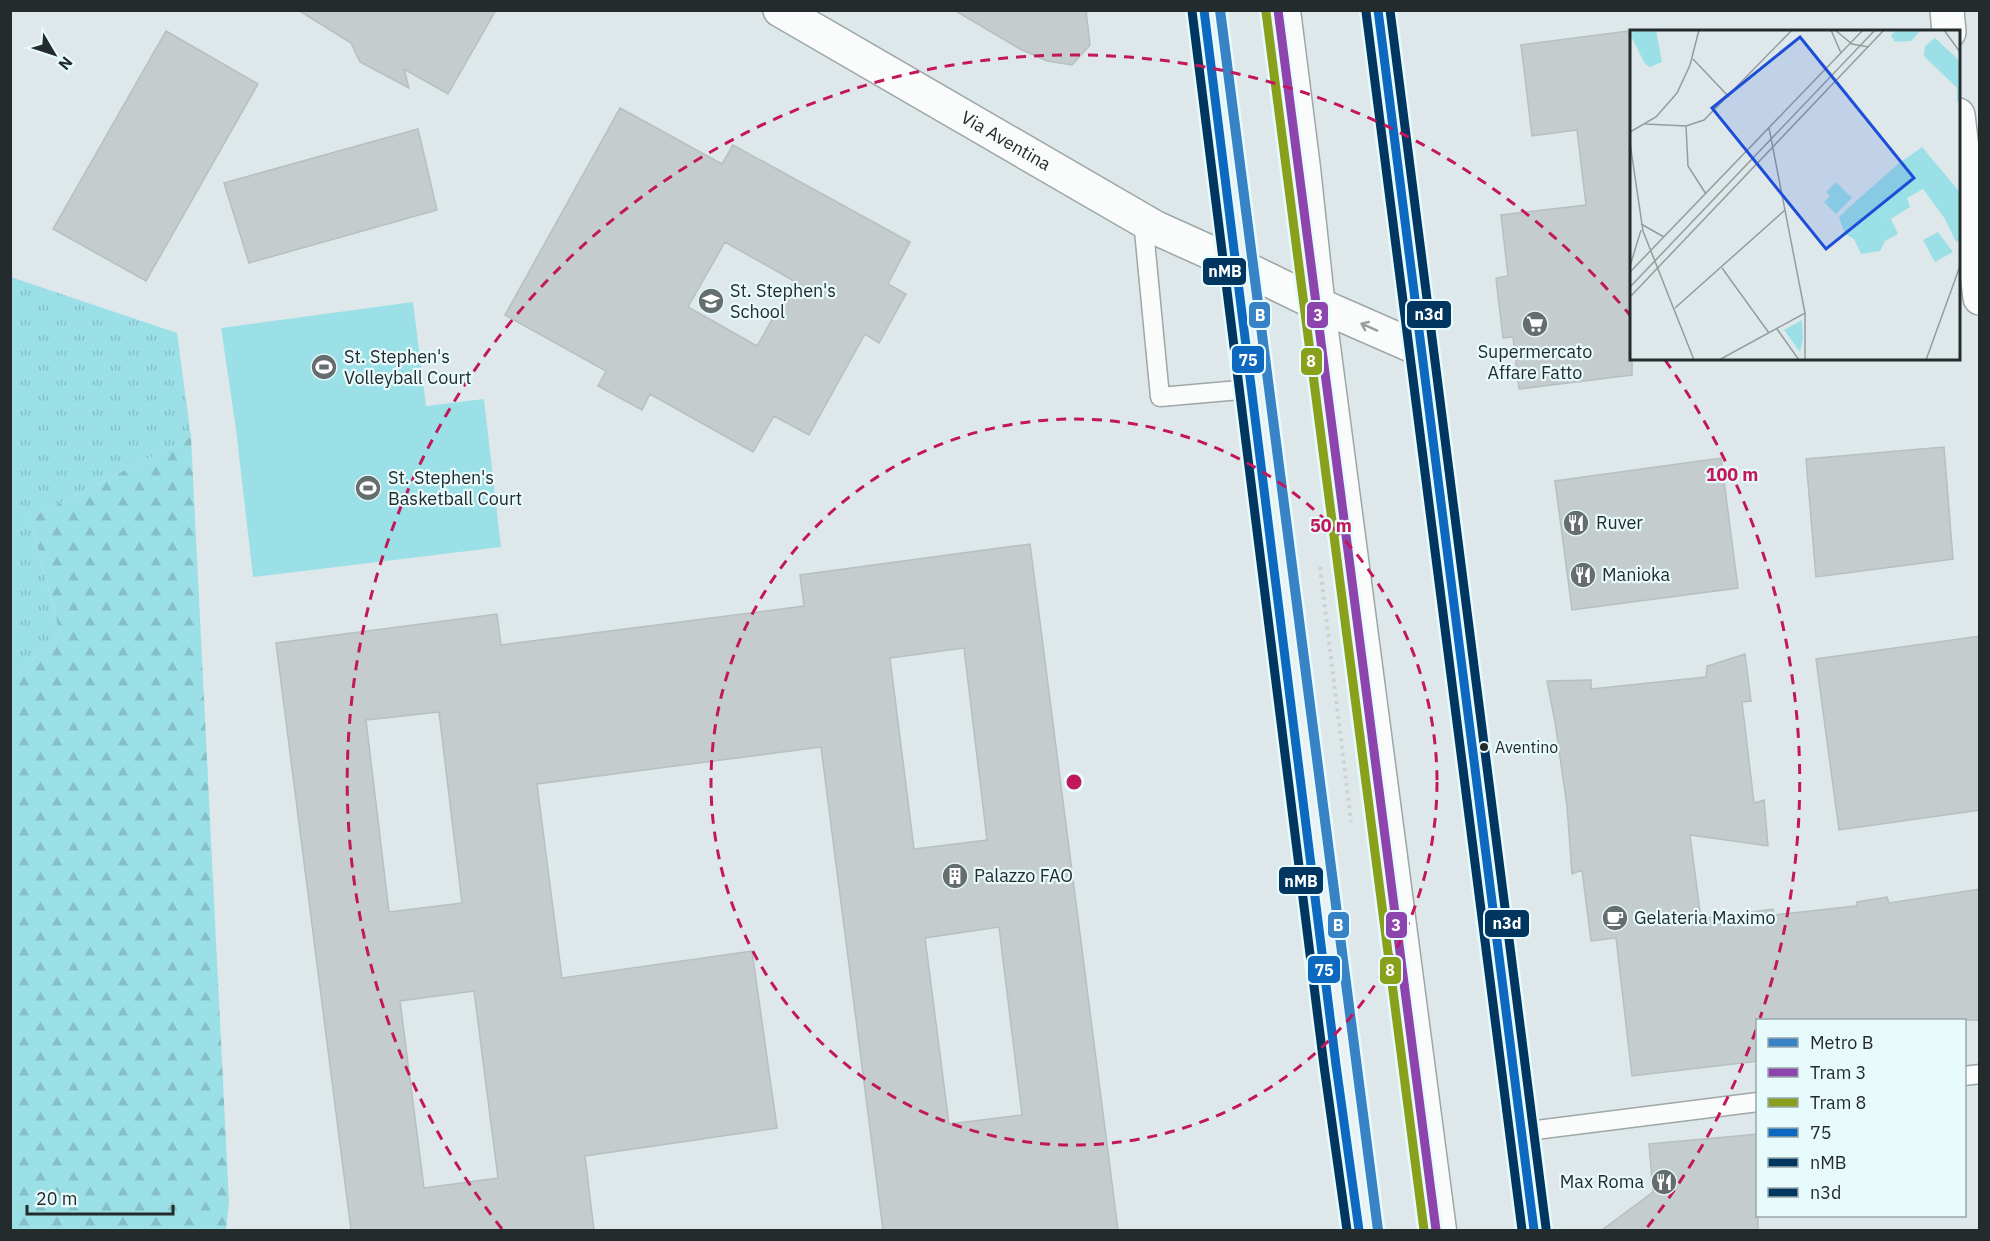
<svg xmlns="http://www.w3.org/2000/svg" width="1990" height="1241" viewBox="0 0 1990 1241" font-family="'IBM Plex Sans',sans-serif">
<style>
.grass{fill:url(#grass-tufts)}
.forest{fill:url(#forest-firs)}
.pitch{fill:#9ce0e7}
.building{fill:#c4cccd;stroke:#b7bfc0;stroke-width:1.5;fill-rule:evenodd}
.lines{fill:none;stroke-linecap:round;stroke-linejoin:round}
.service-casing{stroke:#9ea6a7;stroke-width:21}
.minor-casing{stroke:#9ea6a7;stroke-width:36}
.secondary-casing{stroke:#9ea6a7;stroke-width:36}
.path{stroke:#ced1d1;stroke-width:4;stroke-dasharray:3 4.5;stroke-linecap:butt}
.service{stroke:#fafcfc;stroke-width:18}
.minor{stroke:#fafcfc;stroke-width:33}
.secondary{stroke:#ebf0f2;stroke-width:33}
.bus-1-casing{stroke:#e7fafc;stroke-width:14}
.bus-2-casing{stroke:#e7fafc;stroke-width:14}
.bus-3-casing{stroke:#e7fafc;stroke-width:14}
.bus-1{stroke:#0c69bf;stroke-width:9}
.bus-2{stroke:#00365f;stroke-width:9}
.bus-3{stroke:#00365f;stroke-width:9}
.tram-1-casing{stroke:#e7fafc;stroke-width:14}
.tram-2-casing{stroke:#e7fafc;stroke-width:14}
.tram-1{stroke:#8e44ad;stroke-width:9}
.tram-2{stroke:#89a01c;stroke-width:9}
.metro-1-casing{stroke:#e7fafc;stroke-width:15}
.metro-1{stroke:#3783c6;stroke-width:10}
.oneway{stroke:#9a9e9e}
.ring{fill:none;stroke:#c2185b;stroke-width:3;stroke-dasharray:10 8}
.bus-dot{fill:#242b2c;stroke:#e7fafc;stroke-width:2}
.labels{text-anchor:middle;stroke-width:4.5;stroke-linejoin:round;paint-order:stroke}
.bus-label{font-size:16px;fill:#242b2c;stroke:#e7fafc;text-anchor:start}
.street-label{font-size:18px;fill:#242b2c;stroke:#e7fafc}
.poi-label{font-size:18px;fill:#242b2c;stroke:#e7fafc;text-anchor:start}
.inset-road{fill:none;stroke:#949c9e;stroke-width:1.5}
.view{fill:#1d4ed8;fill-opacity:0.15;stroke:#1d4ed8;stroke-width:3}
.inset-edge{fill:none;stroke:#242b2c;stroke-width:3}
.centre{fill:#c2185b;stroke:#e7fafc;stroke-width:3}
.ring-label{font-size:18px;text-anchor:middle;font-weight:bold;fill:#c2185b;stroke:#e7fafc;stroke-width:4.5;stroke-linejoin:round;paint-order:stroke}
.line-badge{stroke:#e7fafc;stroke-width:2}
.badge-label{font-size:16px;text-anchor:middle;font-weight:bold;fill:#fff}
</style>
<defs>
<pattern id="grass-tufts" width="24" height="20" patternUnits="userSpaceOnUse" patternTransform="scale(1.5)"><rect width="24" height="20" fill="#9ce0e7"/><path d="M3 7l-1-3M5 7V3M7 7l1-3M15 17l-1-3M17 17v-4M19 17l1-3" fill="none" stroke="#86c0c6"/></pattern>
<pattern id="forest-firs" width="22" height="20" patternUnits="userSpaceOnUse" patternTransform="scale(1.5)"><rect width="22" height="20" fill="#9ce0e7"/><path d="M5 1l3.5 6h-7zM16 11l3.5 6h-7z" fill="#86c0c6"/></pattern>
</defs>
<rect width="100%" height="100%" fill="#dee8ea"/>
<path class="grass" d="M11,277L177,333L191,437L30,518L60,632L11,682Z"/>
<path class="forest" d="M191,437L229,1202L226,1230H11V682L60,632L30,518Z"/>
<path class="pitch" d="M413,302L426,406L484,399L501,547L253,577L236,429L221,328Z"/>
<path class="building" d="M298,10H496L448,94L404,69L409,88L360,62L351,43Z
M954,10H1086L1090,45L1072,65L1047,61L1020,49Z
M166,31L258,84L146,281L53,229Z
M1628,31L1632,61V375L1519,389L1513,337L1503,338L1496,278L1508,276L1501,215L1586,205L1577,130L1532,136L1521,45Z
M620,108L722,164L733,145L910,242L888,284L906,294L879,343L865,334L809,435L774,416L753,452L650,394L642,410L598,386L606,371L505,315ZM725,242L794,281L757,346L688,307Z
M418,129L437,210L249,263L224,183Z
M1944,447L1953,559L1816,577L1806,459Z
M1721,458L1738,588L1572,610L1555,481Z
M1030,544L1118,1230H883L821,747L537,784L562,978L752,951L777,1128L585,1156L594,1230H351L276,643L497,614L501,645L804,606L800,575ZM964,648L987,840L914,849L890,658ZM439,712L462,903L389,912L366,720ZM999,927L1022,1115L949,1124L925,938ZM474,991L498,1178L424,1188L400,1001Z
M1980,636V810L1839,830L1816,659Z
M1745,654L1751,701L1742,702L1754,803L1764,800L1768,846L1690,835L1701,919L1773,909V915L1856,906L1857,902L1887,897L1889,903L1980,889V1020H1758V1061L1632,1076L1616,938L1591,941L1582,870L1572,874L1567,806L1555,722L1547,681L1591,680V689L1706,677L1707,666Z
M1758,1134V1230H1602L1653,1192L1649,1144Z"/>
<g class="lines">
<g class="service-casing">
<path id="service" d="M1291,10L1311,168L1326,308L1447,1230
M1143,220L1160,397L1251,389
M1964,1076L1980,1074
M1520,1132L1758,1102"/>
</g>
<g class="minor-casing">
<g id="minor">
<path id="s1" d="M780,10L1156,228L1236,264L1326,308L1422,350"/>
<path d="M1947,10L1949,32"/>
<path d="M1958,115L1980,298"/>
</g>
</g>
<g class="secondary-casing">
<path id="secondary" d="M1204,10L1336,1065L1359,1230
M1378,10L1534,1230"/>
</g>
<path class="path" d="M1320,567L1351,822"/>
<use href="#service" class="service"/>
<use href="#minor" class="minor"/>
<use href="#secondary" class="secondary"/>
<g class="bus-1-casing">
<path id="bus-1" d="M1204,10L1336,1065L1359,1230
M1378,10L1534,1230"/>
</g>
<g class="bus-2-casing">
<path id="bus-2" d="M1192,11L1324,1066L1347,1230
M1366,12L1522,1230"/>
</g>
<g class="bus-3-casing">
<path id="bus-3" d="M1390,10L1546,1228"/>
</g>
<use href="#bus-1" class="bus-1"/>
<use href="#bus-2" class="bus-2"/>
<use href="#bus-3" class="bus-3"/>
<g class="tram-1-casing">
<path id="tram-1" d="M1278,10L1436,1230"/>
</g>
<g class="tram-2-casing">
<path id="tram-2" d="M1266,12L1424,1230"/>
</g>
<use href="#tram-1" class="tram-1"/>
<use href="#tram-2" class="tram-2"/>
<g class="metro-1-casing">
<path id="metro-1" d="M1220,10L1378,1230"/>
</g>
<use href="#metro-1" class="metro-1"/>
</g>
<defs><path id="oneway-shaft" d="M-6 0H5M1.5-3L5.5 0L1.5 3" fill="none" stroke-width="1.6" stroke-linecap="round" stroke-linejoin="round" transform="scale(1.5)"/></defs>
<use class="oneway" href="#oneway-shaft" transform="translate(1369 327) rotate(-156)"/>
<g class="ring">
<circle cx="1074" cy="782" r="363"/>
<path d="M1756 1030A726 726 0 0 1 1646 1229M502 1229A726 726 0 0 1 1630 315M1665 360A726 726 0 0 1 1760 1018"/>
</g>
<defs>
<g id="school-disc" transform="scale(1.35)"><circle r="9.5" fill="#656d6e" stroke="#e7fafc"/><path d="M0-5L7-2L0 1L-7-2ZM-4 1L0 2.5L4 1V4Q0 6-4 4Z" fill="#fff"/></g>
<g id="supermarket-disc" transform="scale(1.35)"><circle r="9.5" fill="#656d6e" stroke="#e7fafc"/><path d="M-6-5.5h2.5l.6 2H6L4.5 2H-2.5L-4.4-4H-6ZM-1.5 3.2a1.3 1.3 0 1 0 .1 0ZM3 3.2a1.3 1.3 0 1 0 .1 0Z" fill="#fff"/></g>
<g id="stadium-disc" transform="scale(1.35)"><circle r="9.5" fill="#656d6e" stroke="#e7fafc"/><path d="M0-5a6.5 5 0 1 0 0 10a6.5 5 0 1 0 0-10ZM-3.5-1.8h7v3.6h-7Z" fill="#fff"/></g>
<g id="restaurant-disc" transform="scale(1.35)"><circle r="9.5" fill="#656d6e" stroke="#e7fafc"/><path d="M-5-6h1v4h1v-4h1v4h1v-4h1v5L-1.5 .5V6h-2V.5L-5-1ZM5-6V6H3V1.5H1.5Q1.5-4 5-6Z" fill="#fff"/></g>
<g id="building-disc" transform="scale(1.35)"><circle r="9.5" fill="#656d6e" stroke="#e7fafc"/><path d="M-4-6H4V6H1V3H-1V6H-4ZM-2.5-4.3h1.7v1.8h-1.7ZM.8-4.3h1.7v1.8H.8ZM-2.5-1h1.7V.8h-1.7ZM.8-1h1.7V.8H.8Z" fill="#fff"/></g>
<g id="cafe-disc" transform="scale(1.35)"><circle r="9.5" fill="#656d6e" stroke="#e7fafc"/><path d="M-5.5-4.5H6V0H3Q3 3.5 0 3.5H-2.5Q-5.5 3.5-5.5 0ZM3-3.2v2h1.7v-2ZM-6 4.5H4V6H-6Z" fill="#fff"/></g>
</defs>
<g fill-rule="evenodd">
<use href="#school-disc" x="711" y="301"/>
<use href="#supermarket-disc" x="1535" y="324"/>
<use href="#stadium-disc" x="324" y="367"/>
<use href="#stadium-disc" x="368" y="488"/>
<use href="#restaurant-disc" x="1576" y="523"/>
<use href="#restaurant-disc" x="1583" y="575"/>
<use href="#building-disc" x="955" y="876"/>
<use href="#cafe-disc" x="1615" y="918"/>
<use href="#restaurant-disc" x="1664" y="1182"/>
</g>
<circle class="bus-dot" cx="1484" cy="747" r="5"/>
<g class="labels">
<g class="bus-label">
<text x="1495" y="753">Aventino</text>
</g>
<g class="street-label">
<text dy="6" stroke="none"><textPath href="#s1" startOffset="261">Via Aventina</textPath></text>
</g>
<g class="poi-label">
<text x="730" y="297">St. Stephen's<tspan x="730" dy="21">School</tspan></text>
<text x="1535" y="358" text-anchor="middle">Supermercato<tspan x="1535" dy="21">Affare Fatto</tspan></text>
<text x="344" y="363">St. Stephen's<tspan x="344" dy="21">Volleyball Court</tspan></text>
<text x="388" y="484">St. Stephen's<tspan x="388" dy="21">Basketball Court</tspan></text>
<text x="1596" y="529">Ruver</text>
<text x="1602" y="581">Manioka</text>
<text x="974" y="882">Palazzo FAO</text>
<text x="1634" y="924">Gelateria Maximo</text>
<text x="1644" y="1188" text-anchor="end">Max Roma</text>
</g>
</g>
<g transform="translate(1630 30)">
<rect width="330" height="330" fill="#dee8ea"/>
<path d="M237,178L250,180L261,189L268,204L255,211L250,221L231,224L224,209L215,204L209,187L216,180L231,187Z" fill="#9ce0e7"/>
<path d="M266,0H291L281,11L265,12L261,6ZM305,8L330,31V69L327,72V58L294,26L295,16ZM292,117L329,161L330,210L326,212L315,189L293,159L277,168L280,177L261,189L250,180L237,179L231,187L216,180L268,134Z" fill="#9ce0e7"/>
<path d="M308,202L323,222L305,232L293,210ZM172,290L173,309L170,322L154,300Z" fill="#9ce0e7"/>
<path d="M6,0H26L32,32L20,37L15,34L0,4ZM206,152L222,168L206,184L194,172L200,166L196,162Z" fill="#9ce0e7"/>
<path class="inset-road" d="M201,0L211,23M205,0L222,14L239,17M314,0L330,22M63,29L99,67M15,94L56,96L74,90L162,0M56,96L58,136L76,164M139,98L175,283M0,102L26,87L47,63L60,35L69,0M0,113L13,201L64,330M11,194L34,207M0,236L11,200M92,238L139,303M0,242L233,0M0,257L245,0M0,267L254,0M45,278L155,180M147,299L169,330M89,330L175,283V330M296,330L330,236"/>
<path class="view" d="M170,7L284,148L196,219L82,78Z"/>
<rect width="330" height="330" class="inset-edge"/>
</g>
<circle cx="1074" cy="782" r="9" class="centre"/>
<g class="ring-label">
<text x="1732" y="481">100 m</text>
<text x="1331" y="532">50 m</text>
</g>
<g class="line-badge">
<rect x="1202" y="257" width="45" height="29" rx="6" fill="#00365f"/>
<rect x="1406" y="300" width="46" height="29" rx="6" fill="#00365f"/>
<rect x="1248" y="301" width="23" height="28" rx="6" fill="#3783c6"/>
<rect x="1306" y="301" width="23" height="28" rx="6" fill="#8e44ad"/>
<rect x="1231" y="345" width="34" height="29" rx="6" fill="#0c69bf"/>
<rect x="1300" y="347" width="23" height="29" rx="6" fill="#89a01c"/>
<rect x="1278" y="866" width="46" height="29" rx="6" fill="#00365f"/>
<rect x="1484" y="909" width="46" height="29" rx="6" fill="#00365f"/>
<rect x="1327" y="911" width="23" height="28" rx="6" fill="#3783c6"/>
<rect x="1385" y="911" width="23" height="28" rx="6" fill="#8e44ad"/>
<rect x="1307" y="955" width="34" height="29" rx="6" fill="#0c69bf"/>
<rect x="1379" y="956" width="23" height="29" rx="6" fill="#89a01c"/>
</g>
<g class="badge-label">
<text x="1225" y="277">nMB</text>
<text x="1429" y="320">n3d</text>
<text x="1260" y="321">B</text>
<text x="1318" y="321">3</text>
<text x="1248" y="366">75</text>
<text x="1311" y="367">8</text>
<text x="1301" y="887">nMB</text>
<text x="1507" y="929">n3d</text>
<text x="1338" y="931">B</text>
<text x="1396" y="931">3</text>
<text x="1324" y="976">75</text>
<text x="1390" y="976">8</text>
</g>
<rect width="1990" height="1241" fill="none" stroke="#242b2c" stroke-width="24"/>
<rect x="1756" y="1019" width="210" height="198" fill="#e7fafc" stroke="#99a7a9" stroke-width="1.5"/>
<rect x="1768" y="1038" width="30" height="9" fill="#3783c6" stroke="#99a7a9" stroke-width="1.5"/>
<text x="1810" y="1049" font-size="18" fill="#242b2c">Metro B</text>
<rect x="1768" y="1068" width="30" height="9" fill="#8e44ad" stroke="#99a7a9" stroke-width="1.5"/>
<text x="1810" y="1079" font-size="18" fill="#242b2c">Tram 3</text>
<rect x="1768" y="1098" width="30" height="9" fill="#89a01c" stroke="#99a7a9" stroke-width="1.5"/>
<text x="1810" y="1109" font-size="18" fill="#242b2c">Tram 8</text>
<rect x="1768" y="1128" width="30" height="9" fill="#0c69bf" stroke="#99a7a9" stroke-width="1.5"/>
<text x="1810" y="1139" font-size="18" fill="#242b2c">75</text>
<rect x="1768" y="1158" width="30" height="9" fill="#00365f" stroke="#99a7a9" stroke-width="1.5"/>
<text x="1810" y="1169" font-size="18" fill="#242b2c">nMB</text>
<rect x="1768" y="1188" width="30" height="9" fill="#00365f" stroke="#99a7a9" stroke-width="1.5"/>
<text x="1810" y="1199" font-size="18" fill="#242b2c">n3d</text>
<g transform="translate(54 54) rotate(129)" stroke="#e7fafc" stroke-width="4.5" paint-order="stroke">
<path d="M0-4.5L10 22L0 15L-10 22Z" fill="#242b2c"/>
<text y="-9" font-size="16" font-weight="bold" text-anchor="middle" fill="#242b2c">N</text>
</g>
<path d="M27 1205v9h146v-9" fill="none" stroke="#242b2c" stroke-width="3"/>
<text x="36" y="1205" font-size="18" fill="#242b2c" stroke="#e7fafc" stroke-width="4.5" paint-order="stroke">20 m</text>
</svg>
